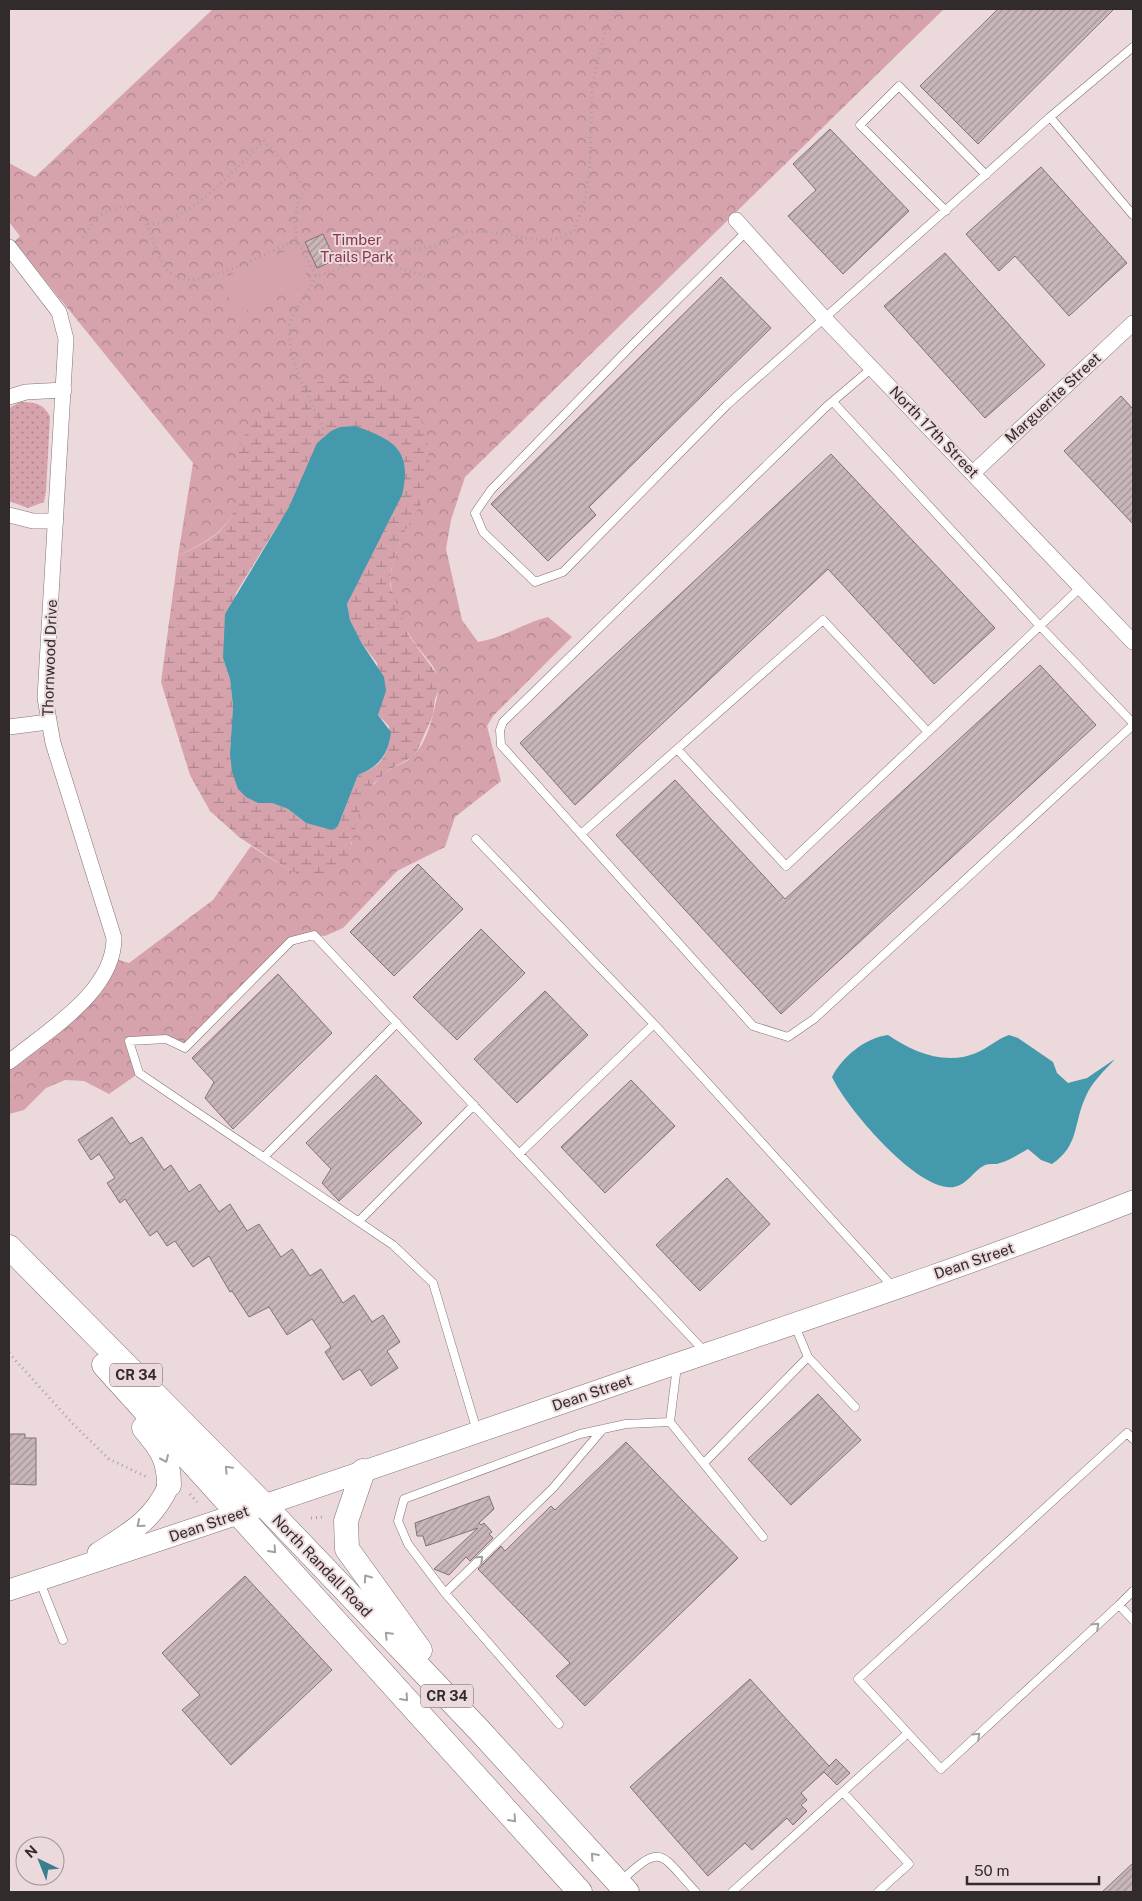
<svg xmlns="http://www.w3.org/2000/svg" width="1142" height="1901" viewBox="0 0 1142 1901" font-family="'Public Sans',sans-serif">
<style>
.grass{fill:url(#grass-dots)}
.forest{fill:url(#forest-crowns)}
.wetland{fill:url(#wetland-marsh);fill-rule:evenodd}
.pitch{fill:#d6a3ad}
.water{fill:#4599ac}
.building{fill:url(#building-hatch);stroke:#827275}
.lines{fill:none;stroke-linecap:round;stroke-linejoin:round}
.lane-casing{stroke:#827275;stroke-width:9}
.street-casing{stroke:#827275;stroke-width:16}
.secondary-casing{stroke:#827275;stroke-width:22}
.primary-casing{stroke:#827275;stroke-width:25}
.path{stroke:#ad9fa1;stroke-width:3;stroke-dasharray:1 4;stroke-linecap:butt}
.lane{stroke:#fff;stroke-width:8}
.street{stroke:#fff;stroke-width:15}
.secondary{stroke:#fff;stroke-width:21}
.primary{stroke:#fff;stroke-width:24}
.oneway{stroke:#a2a0a0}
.labels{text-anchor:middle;stroke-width:4;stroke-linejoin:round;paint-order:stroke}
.shield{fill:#ebd9dc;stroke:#695f61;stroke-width:1}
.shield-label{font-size:14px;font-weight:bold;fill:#312b2c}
.park-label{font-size:15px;fill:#89364d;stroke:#ebd9dc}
.street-label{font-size:15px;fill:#312b2c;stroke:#ebd9dc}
</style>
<defs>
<pattern id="grass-dots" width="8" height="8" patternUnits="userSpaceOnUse" patternTransform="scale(1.25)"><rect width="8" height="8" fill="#d6a3ad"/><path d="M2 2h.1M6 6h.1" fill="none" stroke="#ae858d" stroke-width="1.8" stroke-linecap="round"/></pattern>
<pattern id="forest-crowns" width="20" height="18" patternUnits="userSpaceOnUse" patternTransform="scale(1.25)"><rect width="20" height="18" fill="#d6a3ad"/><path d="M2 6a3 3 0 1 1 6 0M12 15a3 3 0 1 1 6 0" fill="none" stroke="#ae858d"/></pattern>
<pattern id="wetland-marsh" width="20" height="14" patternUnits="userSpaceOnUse" patternTransform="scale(1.25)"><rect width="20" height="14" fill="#d6a3ad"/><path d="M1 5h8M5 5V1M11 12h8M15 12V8" fill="none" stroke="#ae858d"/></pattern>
<pattern id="building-hatch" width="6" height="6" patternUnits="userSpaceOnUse" patternTransform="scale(1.25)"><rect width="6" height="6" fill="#c8b6b9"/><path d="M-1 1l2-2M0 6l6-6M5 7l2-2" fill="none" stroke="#a39497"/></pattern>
</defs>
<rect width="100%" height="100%" fill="#ebd9dc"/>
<path class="grass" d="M20,402C33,402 44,403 50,417L46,491L44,502L28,508L9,501V408Z"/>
<path class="forest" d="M213,9H944L465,477L451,520L446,549L462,620L478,642C503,638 524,623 548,617L572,637L493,716L487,726L501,781L455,817L445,847L397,871L343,928L325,936L314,935L291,941L185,1048L166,1039L130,1041L139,1073L109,1094L84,1081L65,1080L46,1088L24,1110L9,1114V1062L88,997L112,958L129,963L213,900L251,846L289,870L352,844C353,819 366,786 388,771C396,765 407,763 414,755C430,738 434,710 439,688C443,670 418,651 410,636C402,622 394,602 391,586C388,571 396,556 400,542L234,511C222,535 201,544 178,556L193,463L14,242L20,236L9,222V163L35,177Z"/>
<path class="wetland" d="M330,380H372L387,383L402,392L421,420L428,443L429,463L424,499L402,536L391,570L390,585L409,636L439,677L440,687L435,699L433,715L418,749L414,756L389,770L374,783L360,809L348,857L337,871L325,878L309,877L289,870L239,837L210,811L190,775L161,682L178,556C198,546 218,538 230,518C242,499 234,479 237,458C241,419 293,384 330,380ZM355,426L373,549L347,604L350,620L361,642L377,663L380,706L378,715L389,726C389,753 385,765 358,775L338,826L306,823L288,809L272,803L230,753L233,706L230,679L223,658L236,593L289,507L312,451C322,434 335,427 355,426Z"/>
<path class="pitch" d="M295,247L310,283L236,315L221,279Z"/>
<path class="water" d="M355,426C393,439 413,450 402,495L347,604L350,620L361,642L384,677L386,691L378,715L391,732C388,755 379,767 358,775L338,826L332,830L306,823L288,809L272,803H258L246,797L238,789L232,772L230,753L233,706L230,679L223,658L224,637L225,614L289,507L317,443L331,431L340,427Z
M888,1035C913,1052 945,1066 976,1053C988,1048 997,1039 1009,1035L1018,1038L1053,1062L1057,1073L1068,1083L1087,1078L1115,1059C1105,1070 1092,1082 1086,1096C1073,1123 1080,1145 1052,1164L1041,1160L1028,1149C1019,1154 1010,1160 1000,1163C996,1165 990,1163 985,1165C973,1171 968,1184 954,1187C918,1193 846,1107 832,1077C842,1057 865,1038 888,1035Z"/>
<path class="building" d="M998,9H1114L978,144L920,86Z
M830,129L909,211L843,274L788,216L816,190L793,164Z
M1041,167L1127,263L1069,316L1015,256L999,271L966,234Z
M323,234L335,260L317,268L305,242Z
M945,253L1045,365L985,418L884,306Z
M721,277L771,328L589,507L596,515L548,561L491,504Z
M1121,396L1133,409V524L1064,451Z
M831,454L995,628L934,684L828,569L575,805L520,743Z
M1040,665L1096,725L781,1014L616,835L675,780L785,899Z
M418,864L463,909L394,976L350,932Z
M481,929L525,973L457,1040L413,997Z
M278,974L332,1033L233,1129L205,1098L214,1082L192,1058Z
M545,991L588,1035L517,1103L474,1059Z
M376,1075L422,1123L339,1201L322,1183L331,1169L306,1143Z
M631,1080L675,1126L605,1193L561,1147Z
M112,1117L130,1144L142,1137L164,1170L171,1165L189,1192L200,1184L219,1212L230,1204L247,1231L259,1224L281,1257L292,1249L310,1276L321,1269L343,1303L354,1295L372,1322L383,1315L400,1342L387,1351L398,1368L371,1386L360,1369L343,1380L325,1352L331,1347L312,1319L287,1335L269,1307L249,1317L232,1291L230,1292L209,1256L193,1267L175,1241L167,1246L157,1231L150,1236L125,1199L120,1203L107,1183L115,1178L99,1154L91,1160L78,1140Z
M727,1178L770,1224L700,1291L656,1245Z
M818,1394L861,1440L791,1505L748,1459Z
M9,1434H25V1438H36V1485L9,1484Z
M626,1442L738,1558L585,1706L556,1676L570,1663L478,1569L501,1546L505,1551L551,1506L555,1510Z
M489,1496L494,1509L479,1523L481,1525L484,1523L492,1532L489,1534L493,1538L470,1561L466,1557L449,1575L434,1569L478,1528L426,1546L423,1536H417L415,1523Z
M245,1576L332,1670L231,1765L182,1710L200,1695L162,1653Z
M750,1679L829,1766L836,1759L850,1773L837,1785L824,1772L801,1793L807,1800L801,1805L807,1811L793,1825L787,1818L752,1850L745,1843L708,1876L630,1787Z
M1133,1863V1892H1102Z"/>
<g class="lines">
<g class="lane-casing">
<path id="lane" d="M1133,47L1050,117L1133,215
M946,211L860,125L899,86L986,175
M746,232L633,344L491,490L475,513L483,532L535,582L563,572L727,405L1050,117
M872,368L826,407L503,722L500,730L501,745L753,1026L788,1037L814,1019L1133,725
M833,402L1040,626L1133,723
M677,749L786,866L928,732
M581,834L823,620L928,732L1081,587
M476,839L654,1024
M519,1154L654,1024L893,1287
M264,1157L397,1023
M359,1221L474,1105
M808,1357L855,1407
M677,1366L670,1422L763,1537
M477,1431L433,1283L393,1245L139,1073L129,1041L166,1039L185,1048L291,941L314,935L705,1352
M704,1463L808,1357L795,1326
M40,1582L63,1640
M1133,1591L1119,1605L1133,1620
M445,1593L553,1488L603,1429
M1119,1605L941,1769L858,1679L1127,1433L1133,1439
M559,1724L445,1593L408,1544L398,1521L404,1499L580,1434L626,1424L670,1422
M843,1792L909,1864L878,1892
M620,1882C663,1841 660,1854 696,1892
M732,1892L908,1733"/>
</g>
<g class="street-casing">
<path id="street" d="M736,220L825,319L1133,642
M9,247L59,312L66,339L45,698L53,743L114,938C114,992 48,1030 9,1062
M9,397L26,392L64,390
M973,473L1133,323
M9,515L33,521H56
M9,727L48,722"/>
</g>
<g class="secondary-casing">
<path id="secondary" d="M98,1553C129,1533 153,1521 169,1485
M9,1590C223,1520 436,1447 649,1373C811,1318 974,1264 1133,1201"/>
</g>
<g class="primary-casing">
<path id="primary" d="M9,1247L263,1504L479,1730L627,1892
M104,1365L580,1892
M144,1428C161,1448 169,1459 169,1485
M363,1471L346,1521L347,1549L420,1650"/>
</g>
<path class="path" d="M148,224C186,226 238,166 264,141L306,188L297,205L295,221L297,240
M83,238C95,219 94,216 116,208C158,193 146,276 185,280C210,282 272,251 297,240L316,276C335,272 348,263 366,257C389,248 414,252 437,245C448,242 458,232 469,232C498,229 524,242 553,239C560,239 567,234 574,231L585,200L590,167L592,88L606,28L617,9
M367,257L430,278
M316,276C309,293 295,306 290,324C283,352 313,404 324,431
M9,1353L73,1424L109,1459L149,1478
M190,1494L197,1502
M311,1518L326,1517"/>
<use href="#lane" class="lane"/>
<use href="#street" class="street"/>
<use href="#secondary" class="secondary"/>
<use href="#primary" class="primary"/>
</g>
<defs><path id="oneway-chevron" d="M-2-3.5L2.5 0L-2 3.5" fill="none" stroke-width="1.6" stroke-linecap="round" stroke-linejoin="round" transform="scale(1.25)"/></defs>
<g class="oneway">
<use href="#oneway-chevron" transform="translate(165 1459) rotate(66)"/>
<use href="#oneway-chevron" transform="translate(228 1469) rotate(-134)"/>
<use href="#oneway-chevron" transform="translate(140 1524) rotate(140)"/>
<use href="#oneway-chevron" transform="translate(273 1550) rotate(48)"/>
<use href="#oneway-chevron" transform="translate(480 1559) rotate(-44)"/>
<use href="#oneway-chevron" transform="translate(367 1578) rotate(-125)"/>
<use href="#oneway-chevron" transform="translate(1096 1626) rotate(-43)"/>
<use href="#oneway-chevron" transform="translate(388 1635) rotate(-134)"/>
<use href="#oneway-chevron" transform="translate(405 1698) rotate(48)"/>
<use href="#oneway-chevron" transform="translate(977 1736) rotate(-43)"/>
<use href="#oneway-chevron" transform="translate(513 1819) rotate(48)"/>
<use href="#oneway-chevron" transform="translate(594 1856) rotate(-132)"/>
</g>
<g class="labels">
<g class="shield">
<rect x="110" y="1363.5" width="52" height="23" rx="4"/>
<rect x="421" y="1684.5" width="52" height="23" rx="4"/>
</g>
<g class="shield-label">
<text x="136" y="1380">CR 34</text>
<text x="447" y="1701">CR 34</text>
</g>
<g class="park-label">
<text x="357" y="245">Timber<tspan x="357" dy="17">Trails Park</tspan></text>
</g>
<g class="street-label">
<text transform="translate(1053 398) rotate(-43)" y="5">Marguerite Street</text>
<text transform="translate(934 432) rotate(46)" y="5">North 17th Street</text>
<text transform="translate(50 658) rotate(-88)" y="5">Thornwood Drive</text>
<text transform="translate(974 1261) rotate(-19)" y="5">Dean Street</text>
<text transform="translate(592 1393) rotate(-19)" y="5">Dean Street</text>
<text transform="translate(209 1524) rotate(-19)" y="5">Dean Street</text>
<text transform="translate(322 1566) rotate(46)" y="5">North Randall Road</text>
</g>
</g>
<rect width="1142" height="1901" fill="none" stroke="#312b2c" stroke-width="20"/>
<g transform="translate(40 1861) rotate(317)"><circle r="24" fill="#ebd9dc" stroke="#a19396"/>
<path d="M0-4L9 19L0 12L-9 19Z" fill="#3b7e8e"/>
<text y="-8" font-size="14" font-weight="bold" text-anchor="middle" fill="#312b2c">N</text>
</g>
<path d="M967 1876v8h132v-8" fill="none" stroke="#312b2c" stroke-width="2.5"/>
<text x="974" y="1876" font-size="15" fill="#312b2c" stroke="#ebd9dc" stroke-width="4" paint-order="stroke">50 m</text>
</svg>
